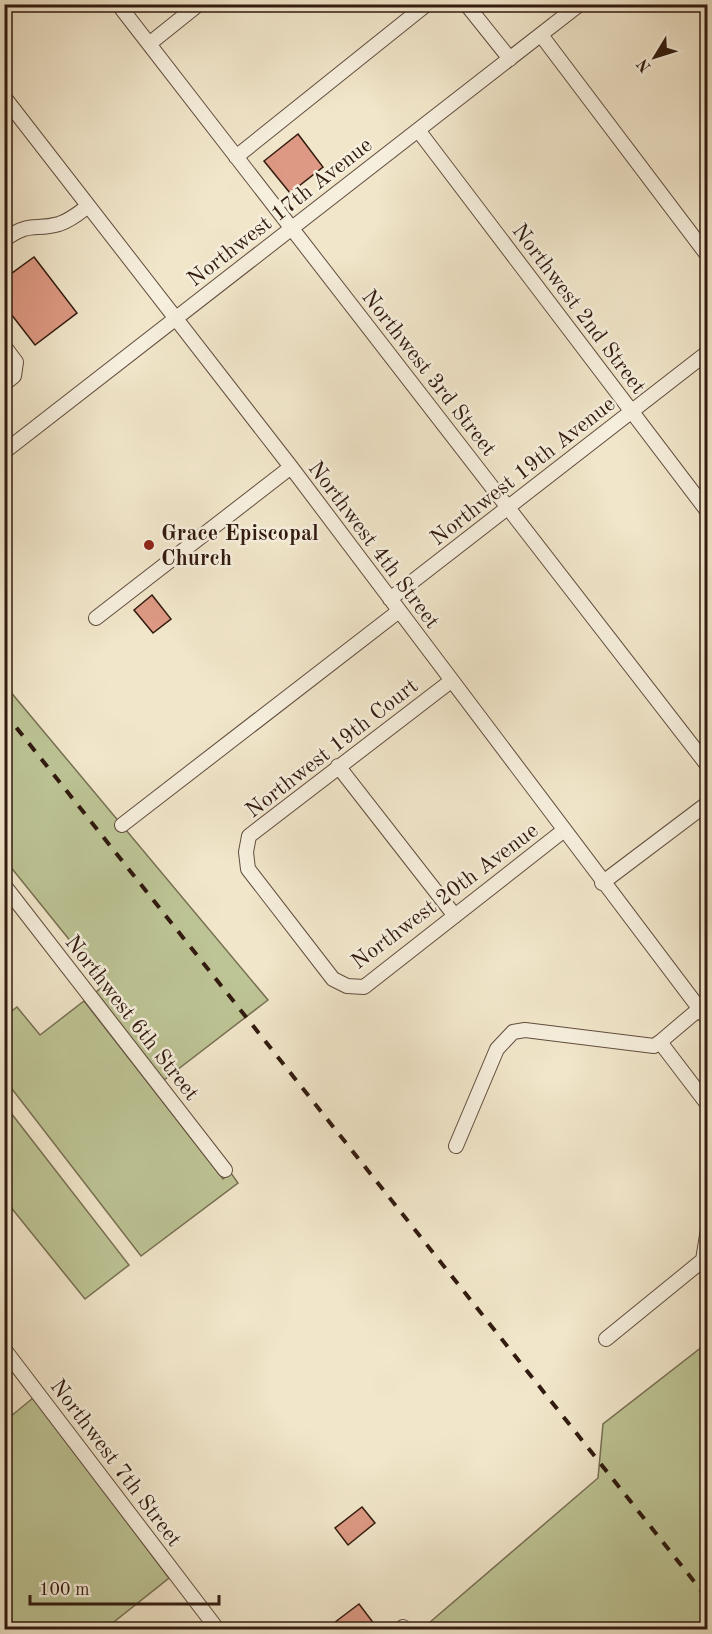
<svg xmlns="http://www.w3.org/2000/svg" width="712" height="1634" viewBox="0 0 712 1634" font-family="'Old Standard TT',serif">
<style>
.green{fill:#bdc495;stroke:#776f52;stroke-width:1.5}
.building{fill:#dd9983;stroke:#311a0f;stroke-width:1.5}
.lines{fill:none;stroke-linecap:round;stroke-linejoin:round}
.minor-casing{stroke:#614d3e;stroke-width:16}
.minor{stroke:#f6efdd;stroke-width:14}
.rail{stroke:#311a0f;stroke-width:4;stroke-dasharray:10 10;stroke-linecap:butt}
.poi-dot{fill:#8f2418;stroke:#f6efdd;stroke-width:2}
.labels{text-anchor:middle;stroke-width:5;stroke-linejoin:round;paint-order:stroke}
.street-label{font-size:22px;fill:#311a0f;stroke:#f6efdd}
.poi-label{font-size:22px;font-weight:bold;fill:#311a0f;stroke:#f6efdd;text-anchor:start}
</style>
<rect width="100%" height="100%" fill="#f1e6ca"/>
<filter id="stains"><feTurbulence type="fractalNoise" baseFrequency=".00333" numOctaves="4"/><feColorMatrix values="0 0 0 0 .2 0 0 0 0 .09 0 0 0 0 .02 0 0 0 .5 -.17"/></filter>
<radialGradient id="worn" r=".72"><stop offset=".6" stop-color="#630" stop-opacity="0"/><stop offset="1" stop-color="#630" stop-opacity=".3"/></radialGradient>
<path class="green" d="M4,684L268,1000L164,1080L96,992L105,984L5,860Z
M84,1001L223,1179L231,1173L238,1183L141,1256L5,1080V1016L17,1007L40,1035Z
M4,1104L129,1265L85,1299L5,1200Z
M707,1343V1629H422L598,1478L603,1424Z
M33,1398L169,1578L105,1629H5V1421Z"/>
<path class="building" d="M298,134L323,167L290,193L264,161Z
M34,257L77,313L35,345L4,305V279Z
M152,595L171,619L153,633L134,610Z
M362,1507L375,1523L348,1545L335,1528Z
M359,1604L378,1629H326Z"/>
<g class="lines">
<g class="minor-casing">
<path id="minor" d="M118,4L708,766
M466,4L510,59
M704,4L708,9
M541,35L708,256
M149,44L199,4
M4,97L291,467L708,1020
M418,130L708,512
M236,157L427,4
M4,240C30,221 34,231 59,224C71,220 79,213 88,206
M4,346L16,362L14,376L4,384
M4,452L580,4
M390,599L708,352
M96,618L291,467
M451,681L249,836L246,852L248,869L333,979L347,986L364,987L563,831
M338,766L455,916
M122,825L399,611
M602,883L708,803
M4,891L7,889L225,1170
M699,1009L660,1042L708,1105
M456,1146L497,1049L513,1032L525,1030L654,1046L660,1042
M606,1339L703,1260L708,1229
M4,1349L218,1630
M402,1630L403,1627"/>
</g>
<use href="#minor" class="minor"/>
<path class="rail" d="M4,712L708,1599"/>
</g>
<circle class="poi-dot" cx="149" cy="545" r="6"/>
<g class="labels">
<g class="street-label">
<text transform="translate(279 211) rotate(-38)" y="8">Northwest 17th Avenue</text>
<text transform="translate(580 308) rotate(53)" y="8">Northwest 2nd Street</text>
<text transform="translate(430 372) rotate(52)" y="8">Northwest 3rd Street</text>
<text transform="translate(522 470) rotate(-38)" y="8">Northwest 19th Avenue</text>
<text transform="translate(375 544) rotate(53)" y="8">Northwest 4th Street</text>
<text transform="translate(331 747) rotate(-38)" y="8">Northwest 19th Court</text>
<text transform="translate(444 895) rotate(-37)" y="8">Northwest 20th Avenue</text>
<text transform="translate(133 1017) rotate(52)" y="8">Northwest 6th Street</text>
<text transform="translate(117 1462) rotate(53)" y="8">Northwest 7th Street</text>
</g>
<g class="poi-label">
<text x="161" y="540">Grace Episcopal<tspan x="161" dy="25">Church</tspan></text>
</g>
</g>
<rect width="712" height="1634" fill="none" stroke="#f1e6ca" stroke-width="24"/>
<rect x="6" y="6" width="700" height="1622" fill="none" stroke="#311a0f" stroke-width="3"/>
<rect x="12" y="12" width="688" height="1610" fill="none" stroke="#311a0f" stroke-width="1.5"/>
<g transform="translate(655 57) rotate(232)" stroke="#f6efdd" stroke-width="4.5" paint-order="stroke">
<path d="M0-4.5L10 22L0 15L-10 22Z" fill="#311a0f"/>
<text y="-9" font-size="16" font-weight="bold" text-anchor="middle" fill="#311a0f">N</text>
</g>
<path d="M30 1595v9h189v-9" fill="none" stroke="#311a0f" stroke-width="3"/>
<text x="39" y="1595" font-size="18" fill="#311a0f" stroke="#f6efdd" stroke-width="4.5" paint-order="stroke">100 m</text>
<rect width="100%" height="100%" filter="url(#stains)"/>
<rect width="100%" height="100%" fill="url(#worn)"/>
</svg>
